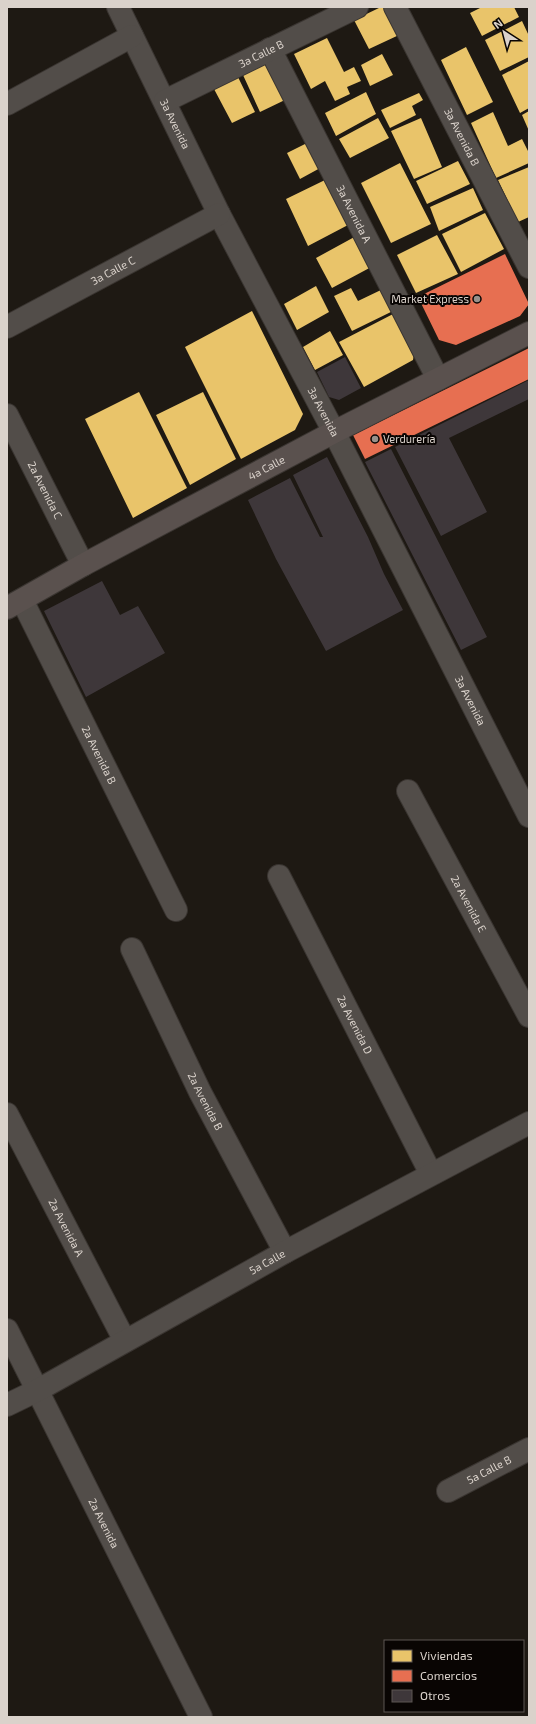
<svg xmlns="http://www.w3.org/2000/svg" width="536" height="1724" viewBox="0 0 536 1724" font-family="'Exo 2',sans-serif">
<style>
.homes{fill:#e9c46a}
.shops{fill:#e76f51}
.building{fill:#3e373a}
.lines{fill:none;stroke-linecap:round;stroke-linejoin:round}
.minor-casing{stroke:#3a3531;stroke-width:24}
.major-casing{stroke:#3a3531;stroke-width:24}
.minor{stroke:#524d49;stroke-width:22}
.major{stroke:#5a514e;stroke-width:22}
.poi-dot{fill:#98918b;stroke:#090503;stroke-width:1.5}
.labels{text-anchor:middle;stroke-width:4;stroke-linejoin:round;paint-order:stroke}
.street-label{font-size:11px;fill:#dad2cb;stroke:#090503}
.poi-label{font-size:11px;fill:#dad2cb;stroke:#090503;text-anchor:end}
</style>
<rect width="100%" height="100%" fill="#1e1913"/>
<path class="homes" d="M381,7H384L399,35L369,49L354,20Z
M482,7H514L519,17L482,36L470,13Z
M522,21L529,36V57L500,71L485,40Z
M327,38L344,72L354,67L361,81L347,87L350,94L335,101L325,81L311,89L294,54Z
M466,47L493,102L467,115L441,60Z
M382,54L393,75L370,86L361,65Z
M529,61V108L520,113L502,75Z
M270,62L287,99L260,112L243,75Z
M238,77L255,112L232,123L214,89Z
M366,92L376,114L336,136L325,113Z
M419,93L423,100L412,106L416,115L390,128L381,110Z
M529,111V131L522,115Z
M493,112L508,146L522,139L529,153V163L496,178L471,123Z
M378,118L389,138L350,158L339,139Z
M421,118L442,167L414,179L391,131Z
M309,142L322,167L300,179L287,153Z
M458,161L470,184L427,204L416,181Z
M400,163L431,224L391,243L361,183Z
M529,167V217L518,222L498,180Z
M325,180L348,225L308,246L286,199Z
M473,188L483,210L439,231L430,207Z
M485,213L504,249L461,272L442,234Z
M358,235L375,265L332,288L316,258Z
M437,235L458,274L416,293L397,255Z
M316,286L329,312L297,330L284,304Z
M351,288L358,301L383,289L395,310L352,331L334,296Z
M252,311L303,414L295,430L241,459L185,347Z
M395,313L414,354L413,360L364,387L339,342Z
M330,331L343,355L315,370L303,347Z
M139,392L187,488L133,518L85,419Z
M203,392L236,459L190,485L156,415Z"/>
<path class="shops" d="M505,254L529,304L520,316L456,345L439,340L418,297Z
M529,348V379L365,459L353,435Z"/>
<path class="building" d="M345,357L361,388L339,400L329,397L317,372Z
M529,380V399L449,438L487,512L441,536L395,447Z
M391,449L487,637L461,650L365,462Z
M327,457L368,537L384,574L403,610L326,651L276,559L248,500L290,478L320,537H323L293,475Z
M102,581L120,615L138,606L165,653L86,697L44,611Z"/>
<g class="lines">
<g class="minor-casing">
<g id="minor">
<path id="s1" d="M118,7L219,214L334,432L529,816"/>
<path id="s2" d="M395,7L529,267"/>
<path id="s3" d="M270,49L438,379"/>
<path id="s4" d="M165,101L357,7"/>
<path d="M7,104L132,36"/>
<path id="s5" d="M7,327L219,214"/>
<path id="s6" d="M7,415L83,565"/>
<path id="s7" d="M22,600L176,910"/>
<path id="s8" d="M408,791L529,1016"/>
<path id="s9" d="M279,876L431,1174"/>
<path id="s10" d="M132,949L200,1092L285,1252"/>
<path id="s11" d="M7,1114L125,1341"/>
<path id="s12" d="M7,1330L201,1717"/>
<path id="s13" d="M7,1405L38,1390L285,1252L529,1123"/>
<path id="s14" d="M448,1491L529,1449"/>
</g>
</g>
<g class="major-casing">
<g id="major">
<path id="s15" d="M7,608L83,565L334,432L529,333"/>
</g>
</g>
<use href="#minor" class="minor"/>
<use href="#major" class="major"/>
</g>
<g class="poi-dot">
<circle cx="477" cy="299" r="4"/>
<circle cx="375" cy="439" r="4"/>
</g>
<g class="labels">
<g class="street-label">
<text dy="4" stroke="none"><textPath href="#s4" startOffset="107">3a Calle B</textPath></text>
<text dy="4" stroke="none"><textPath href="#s1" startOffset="130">3a Avenida</textPath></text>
<text dy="4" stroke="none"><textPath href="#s2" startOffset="146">3a Avenida B</textPath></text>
<text dy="4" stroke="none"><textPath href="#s3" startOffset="185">3a Avenida A</textPath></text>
<text dy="4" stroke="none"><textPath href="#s5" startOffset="120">3a Calle C</textPath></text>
<text dy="4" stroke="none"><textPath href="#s1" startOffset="454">3a Avenida</textPath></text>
<text dy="4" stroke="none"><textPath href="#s15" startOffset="295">4a Calle</textPath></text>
<text dy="4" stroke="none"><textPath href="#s6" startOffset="84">2a Avenida C</textPath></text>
<text dy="4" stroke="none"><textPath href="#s1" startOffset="778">3a Avenida</textPath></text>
<text dy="4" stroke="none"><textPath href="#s7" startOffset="173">2a Avenida B</textPath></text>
<text dy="4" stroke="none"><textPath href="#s8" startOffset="128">2a Avenida E</textPath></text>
<text dy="4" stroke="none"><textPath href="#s9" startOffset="167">2a Avenida D</textPath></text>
<text dy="4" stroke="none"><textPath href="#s10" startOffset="169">2a Avenida B</textPath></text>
<text dy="4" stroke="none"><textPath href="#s11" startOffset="128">2a Avenida A</textPath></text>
<text dy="4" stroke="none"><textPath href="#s13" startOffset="297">5a Calle</textPath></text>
<text dy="4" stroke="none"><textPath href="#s14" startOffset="46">5a Calle B</textPath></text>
<text dy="4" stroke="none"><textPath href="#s12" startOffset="216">2a Avenida</textPath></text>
</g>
<g class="poi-label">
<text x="469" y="303">Market Express</text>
<text x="383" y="443" text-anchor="start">Verdurería</text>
</g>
</g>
<rect width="536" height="1724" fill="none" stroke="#dad2cb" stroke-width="16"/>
<rect x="384" y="1640" width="140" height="72" fill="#090503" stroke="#5d5753"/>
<rect x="392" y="1650" width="20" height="12" fill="#e9c46a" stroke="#5d5753"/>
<text x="420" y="1660" font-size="12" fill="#dad2cb">Viviendas</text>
<rect x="392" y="1670" width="20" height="12" fill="#e76f51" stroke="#5d5753"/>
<text x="420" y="1680" font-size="12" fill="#dad2cb">Comercios</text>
<rect x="392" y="1690" width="20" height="12" fill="#3e373a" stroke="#5d5753"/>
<text x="420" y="1700" font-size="12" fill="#dad2cb">Otros</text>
<g transform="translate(504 32) rotate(324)" stroke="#090503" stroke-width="3" paint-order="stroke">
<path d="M0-3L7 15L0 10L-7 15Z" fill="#dad2cb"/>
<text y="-6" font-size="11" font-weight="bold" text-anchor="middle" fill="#dad2cb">N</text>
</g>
</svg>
